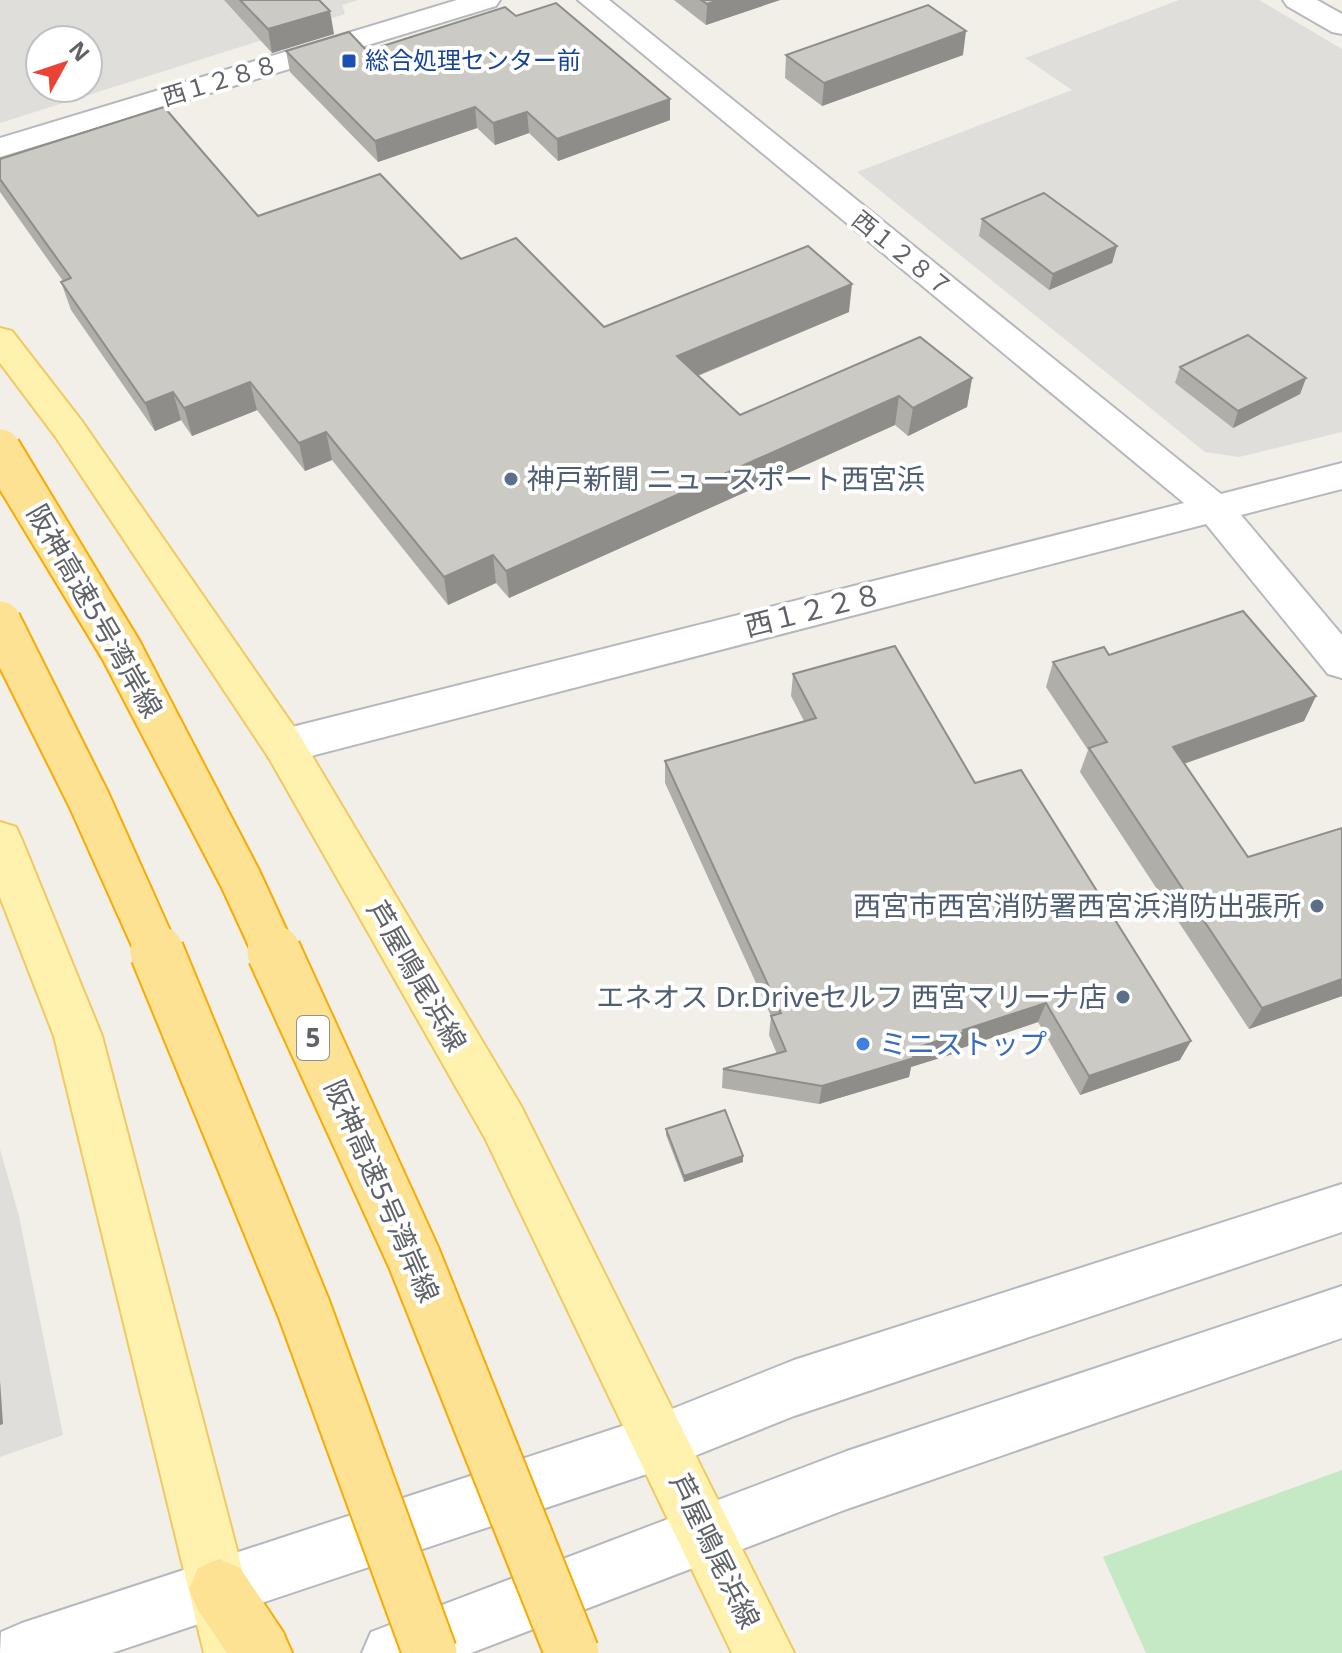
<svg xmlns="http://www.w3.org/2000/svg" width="1342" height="1653" viewBox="0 0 1342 1653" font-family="'Noto Sans','Noto Sans JP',sans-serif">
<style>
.industrial{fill:#e0deda;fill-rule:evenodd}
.green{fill:#c5e8c5}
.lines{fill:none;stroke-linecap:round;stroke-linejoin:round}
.minor-casing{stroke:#b5b8bc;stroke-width:4}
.major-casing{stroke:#f2c960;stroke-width:4}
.highway-casing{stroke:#f9ab00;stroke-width:4}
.minor{fill:#fff;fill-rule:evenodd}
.major{fill:#fff2af;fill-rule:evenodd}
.highway{fill:#fde293;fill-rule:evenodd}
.highway-bridge-far1-casing{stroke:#f9ab00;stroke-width:45;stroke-linecap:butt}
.highway-bridge-casing{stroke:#f9ab00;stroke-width:57;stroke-linecap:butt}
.highway-bridge-far1{stroke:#fde293;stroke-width:41}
.highway-bridge{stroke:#fde293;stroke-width:53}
.wall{fill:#afaea9}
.shaded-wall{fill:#8f8d8a}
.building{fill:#cccac5;stroke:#8f8d8a;stroke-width:2}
.transit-dot{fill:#1a4fb4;stroke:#fff;stroke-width:3}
.service-dot{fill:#5c6f8a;stroke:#fff;stroke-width:3}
.shop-dot{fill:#3f7fe0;stroke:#fff;stroke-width:3}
.labels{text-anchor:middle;stroke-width:8;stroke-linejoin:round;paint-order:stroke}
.far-transit-label{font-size:24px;fill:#164399;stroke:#fff;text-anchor:start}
.far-street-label{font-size:24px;fill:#5f6368;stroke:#fff}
.shield{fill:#fff;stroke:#8f9295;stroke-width:2}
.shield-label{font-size:26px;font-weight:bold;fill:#5f6368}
.service-label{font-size:28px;fill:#4e5e75;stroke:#fff;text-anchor:end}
.street-label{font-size:28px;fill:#5f6368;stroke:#fff}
.shop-label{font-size:28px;fill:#366cbe;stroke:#fff;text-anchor:start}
</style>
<rect width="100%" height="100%" fill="#f1efe8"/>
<path class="industrial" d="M0,0H359L342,5L345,14L0,123ZM40,40H88V88H40Z
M1179,0H1259L1342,49V432L1239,457L1205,452L857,172L1072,90L1025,58Z
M0,1149L19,1216L63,1435L0,1457Z"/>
<path class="green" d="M1342,1470V1653H1146L1103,1557Z"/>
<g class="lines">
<g class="minor-casing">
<path id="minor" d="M457,0H500L496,6L0,157V138Z
M578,0H609L1221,494L1342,463V489L1241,515L1342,635V678L1328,674L1206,524L284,763L269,758L263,746L269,734L284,729L1184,503Z
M1283,0H1317L1342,14V34L1332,32L1287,6Z
M1342,1184V1232L794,1416L662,1469L112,1653H0L1,1632L22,1623L662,1413L794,1360Z
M1342,1286V1338L847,1509L471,1653H362L371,1632L847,1451Z"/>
</g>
<g class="major-casing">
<path id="major" d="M0,328L12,331L81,420L299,734L521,1106L794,1653H732L485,1138L269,758L55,436L0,363Z
M0,822L16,827L22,840L102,1036L264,1653H204L54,1036L0,897Z"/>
</g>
<g class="highway-casing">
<path id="highway" d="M219,1559L240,1568L283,1632L292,1653H227L198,1610L189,1589L198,1568Z"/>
</g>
<use href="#minor" class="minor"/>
<use href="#major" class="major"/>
<use href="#highway" class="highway"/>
<g class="highway-bridge-far1-casing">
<path id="highway-bridge-far1" d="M0,450L121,650L241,880L275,954
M0,622L89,800L158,954"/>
</g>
<g class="highway-bridge-casing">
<path id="highway-bridge" d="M157,952L304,1309L430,1653
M274,952L414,1258L572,1653"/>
</g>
<use href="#highway-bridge-far1" class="highway-bridge-far1"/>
<use href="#highway-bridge" class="highway-bridge"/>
</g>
<path class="wall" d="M224,0H319L334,34L272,53Z
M674,0H780L706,25Z
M516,16L670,120L558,161L529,133L495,145L477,128L378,162L290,72L286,51H367Z
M786,55H963L822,106L785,78Z
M0,159L258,216L461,259L604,327L849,312L698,376L740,415L972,378L967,407L908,436L895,425L509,598L496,583L448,605L332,460L305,471L257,410L192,436L181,420L155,431L71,310L61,282L63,281L0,192Z
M982,219L1117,246L1112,263L1049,290L979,236Z
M1180,367L1306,378L1300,394L1233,428L1175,383Z
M1109,655L1316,696L1304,721L1184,764L1248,857L1342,828V996L1249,1029L1080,772L1088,750L1046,687L1053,662Z
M793,674L975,783L1180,1060L1080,1095L1038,1022L959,1049V1052L911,1067L909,1077L819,1104L722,1088L723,1069L777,1054L769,1035L771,1016L665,783V761L804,721L791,696Z
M666,1129L743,1162L684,1182L666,1135Z"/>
<path class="shaded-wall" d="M719,0H780L706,25L707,4Z
M330,11L334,34L272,53L268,29Z
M966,31L963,55L822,106L824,83Z
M670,99V120L558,161L557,139Z
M475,107L477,128L378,162L375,141Z
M527,112L529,133L495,145L493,123Z
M1117,246L1112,263L1049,290L1053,274Z
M852,284L849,312L677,384V356Z
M972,378L967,407L908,436L913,408Z
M1306,378L1300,394L1233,428L1238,411Z
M250,382L257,410L192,436L184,408Z
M173,392L181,420L155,431L145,403Z
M899,396L895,425L509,598L506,571Z
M326,432L332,460L305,471L299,443Z
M493,555L496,583L448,605L444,577Z
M1316,696L1304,721L1163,771L1173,747Z
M1342,979V996L1249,1029L1262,1008Z
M1046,1003L1038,1022L959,1049V1052L911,1067L909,1077L819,1104L822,1086L910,1050L963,1030Z
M1191,1041L1180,1060L1080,1095L1089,1076Z
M743,1156V1162L684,1182V1176Z
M0,1380L3,1424L0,1425Z"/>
<path class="building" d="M240,0H319L330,11L268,29Z
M701,0H719L707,4Z
M556,3L670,99L557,139L527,112L493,123L475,107L375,141L286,51L349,32L367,51L505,7L516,16Z
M928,5L966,31L824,83L786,55Z
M164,107L258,216L380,174L461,259L516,238L604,327L808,246L852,284L677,356L740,415L920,337L972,378L913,408L899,396L506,571L493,555L444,577L326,432L299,443L250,382L184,408L173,392L145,403L61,282L71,278L0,179V159Z
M1044,193L1117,246L1053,274L982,219Z
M1248,335L1306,378L1238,411L1180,367Z
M1243,611L1316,696L1173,747L1248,857L1342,828V979L1262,1008L1089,748L1107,742L1053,662L1104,647L1109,655Z
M895,646L975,783L1021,770L1191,1041L1089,1076L1046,1003L963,1030L964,1032L910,1050L914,1058L822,1086L723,1069L786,1051L771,1016L781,1013L665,761L816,718L793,674Z
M725,1110L743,1156L684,1176L666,1129Z"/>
<rect class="transit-dot" x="341" y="53" width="16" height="16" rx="4"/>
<g class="service-dot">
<circle cx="511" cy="479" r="8"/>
<circle cx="1317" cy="906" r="8"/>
<circle cx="1123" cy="997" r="8"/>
</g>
<circle class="shop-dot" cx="863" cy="1044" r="8"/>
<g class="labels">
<g class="far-transit-label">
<text x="365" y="69">総合処理センター前</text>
</g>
<g class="far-street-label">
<text transform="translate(220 81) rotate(-17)" y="8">西１２８８</text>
<text transform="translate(902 254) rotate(39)" y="8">西１２８７</text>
</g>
<rect class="shield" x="297" y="1016" width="32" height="44" rx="6"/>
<g class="shield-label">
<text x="313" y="1047">5</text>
</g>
<g class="service-label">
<text x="527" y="489" text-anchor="start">神戸新聞 ニュースポート西宮浜</text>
<text x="1301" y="916">西宮市西宮消防署西宮浜消防出張所</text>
<text x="1107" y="1007">エネオス Dr.Driveセルフ 西宮マリーナ店</text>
</g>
<g class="street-label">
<text transform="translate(813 610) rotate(-14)" y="10">西１２２８</text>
<text transform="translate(95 611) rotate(60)" y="10">阪神高速5号湾岸線</text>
<text transform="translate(417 976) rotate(60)" y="10">芦屋鳴尾浜線</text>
<text transform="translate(382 1191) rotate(66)" y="10">阪神高速5号湾岸線</text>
<text transform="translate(715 1551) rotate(64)" y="10">芦屋鳴尾浜線</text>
</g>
<g class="shop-label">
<text x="879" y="1054">ミニストップ</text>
</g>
</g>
<g transform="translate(64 64) rotate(50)"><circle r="38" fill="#ffffff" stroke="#bfc1c3" stroke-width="2"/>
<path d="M0-6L14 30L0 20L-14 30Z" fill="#ea4335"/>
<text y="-12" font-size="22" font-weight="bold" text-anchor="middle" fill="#5f6368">N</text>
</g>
</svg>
